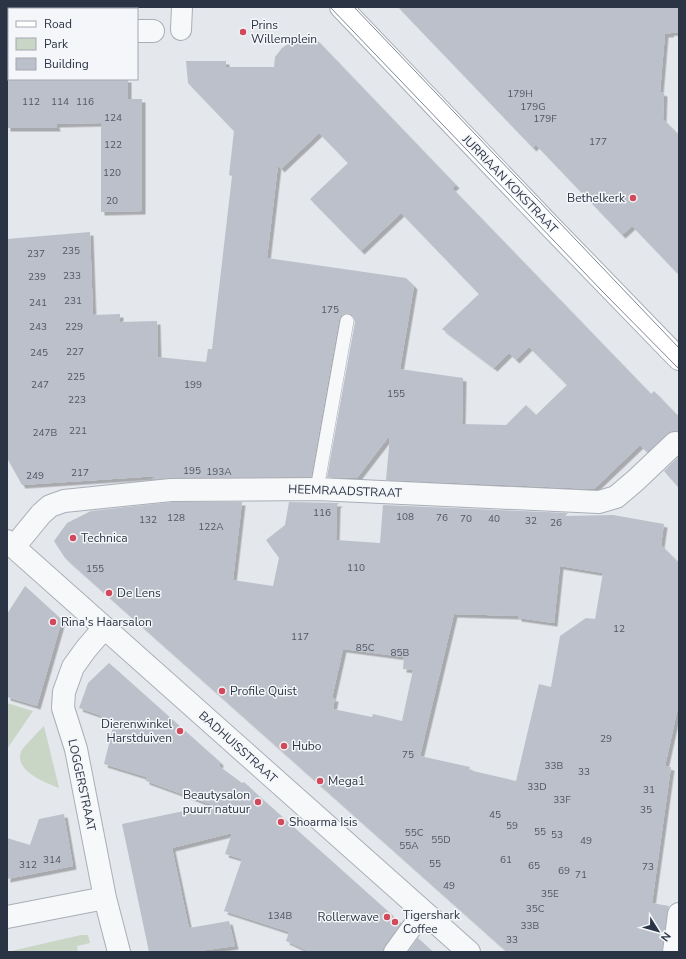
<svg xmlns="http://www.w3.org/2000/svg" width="686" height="959" viewBox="0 0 686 959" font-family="'Nunito Sans',sans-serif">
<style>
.green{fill:#c9d6c5}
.building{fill:#bbc0ca;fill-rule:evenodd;filter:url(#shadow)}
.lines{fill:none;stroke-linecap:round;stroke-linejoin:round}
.service-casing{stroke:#a9aeb7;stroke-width:14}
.pedestrian-casing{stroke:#a9aeb7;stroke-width:22}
.minor-casing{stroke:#a9aeb7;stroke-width:24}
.secondary-casing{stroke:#a9aeb7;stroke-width:24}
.service{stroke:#f7f8fa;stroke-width:13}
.pedestrian{stroke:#f7f8fa;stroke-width:20}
.minor{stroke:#f7f8fa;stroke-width:22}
.secondary{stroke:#fff;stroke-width:22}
.tram{stroke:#7d8696;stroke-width:1}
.poi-dot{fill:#d1495b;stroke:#f4f6f9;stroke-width:1.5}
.labels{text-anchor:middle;stroke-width:3;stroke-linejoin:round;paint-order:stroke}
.number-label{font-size:10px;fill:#4f5766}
.poi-label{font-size:12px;fill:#2b3445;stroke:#f4f6f9;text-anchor:start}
.street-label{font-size:12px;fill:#2b3445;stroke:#f4f6f9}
</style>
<defs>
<filter id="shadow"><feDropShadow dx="3.5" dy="3.5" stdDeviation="0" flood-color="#0004"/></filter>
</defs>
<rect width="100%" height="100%" fill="#e4e7ec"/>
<path class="green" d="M7,703L33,711L7,749Z
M44,726L59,788C46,783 14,771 21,752C24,746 39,731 44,726Z
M81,935H88L90,943L77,946L78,952H7Z"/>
<path class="building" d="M398,7H679V33L671,32L670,34H665L660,92L664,93L663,119L679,135V275L632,226L622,235L536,145L533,148Z
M307,39H316L456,185L452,188L651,394L654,391L679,417V431H672L667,434L647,452L640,445L594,489L386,480L390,435L357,478L327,477L355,322L352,315L348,313L341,316L339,320L311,477L171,478L152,479L158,476L22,485L7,458V239L90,232L93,315L120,314V322L157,321L158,357L206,362L208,349H212L232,176L229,175L234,131L188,83L186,61H226V67H274L275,57L282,48L291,42ZM319,133L348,163L310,199L361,251L401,213L479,294L442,329L494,368L509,353L516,360L529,347L567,385L536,415L526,405L506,425L462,424L463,378L400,369L414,286L406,278L267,258L278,165L281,169Z
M7,79H128V99H142V211L101,212V123L56,124L57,128H7Z
M679,456V488L664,471Z
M172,502H242L233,580L273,586L279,558L266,540L285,525L289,502L339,503L337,505L336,540L380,543L383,505L568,513L565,516L613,515L664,524L661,545L679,563V703L665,766L671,767L652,903L669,906L667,912L662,952H507L65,558L54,541L67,523L91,511ZM560,566L603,573L595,619L586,618L560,636L551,687L539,684L516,781L469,770L470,767L420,756L454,614L518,616V618L554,623ZM343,649L404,657L403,669L413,670L402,721L373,714L372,717L333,709L335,698H332Z
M25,586L62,620L37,706L7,697V614Z
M109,663L220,762L219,766L242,783L244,782L259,796L401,923L385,945L383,952H310L286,941L289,932L224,911L242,859L225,854L232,833L172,848L189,928L229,921L235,946L192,952H149L122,824L212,805L146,781V777L104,764L114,723L99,715L79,708L88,683Z
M64,814L73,866L7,879V838L30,845L39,819Z
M418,938L433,952H408Z"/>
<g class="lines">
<g class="service-casing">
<path id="service" d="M317,489L347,321"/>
</g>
<g class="pedestrian-casing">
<path id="pedestrian" d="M181,30L182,7
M394,952L423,912"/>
</g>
<g class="minor-casing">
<path id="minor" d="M137,31H153
M7,35L9,34
M7,541L469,952
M14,547L41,514L50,506L64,501L171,490L317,489L599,502L616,497L636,480L675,443
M104,628L86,649L73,667L64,692L63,708L76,749L105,898L119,952
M7,917L105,898
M674,952L679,914"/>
</g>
<g class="secondary-casing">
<path id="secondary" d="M341,7L551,227L679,359"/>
</g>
<use href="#service" class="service"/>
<use href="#pedestrian" class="pedestrian"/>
<use href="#minor" class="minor"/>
<use href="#secondary" class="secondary"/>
<path class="tram" d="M330,7L602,291L679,369
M354,7L679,348"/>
</g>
<g class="poi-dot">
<circle cx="243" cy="32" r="4"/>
<circle cx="633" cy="198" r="4"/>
<circle cx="73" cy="538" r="4"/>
<circle cx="109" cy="593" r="4"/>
<circle cx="53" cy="622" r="4"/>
<circle cx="222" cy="691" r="4"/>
<circle cx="180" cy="731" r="4"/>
<circle cx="284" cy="746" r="4"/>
<circle cx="320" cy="781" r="4"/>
<circle cx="258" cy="802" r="4"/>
<circle cx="281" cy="822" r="4"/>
<circle cx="387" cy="917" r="4"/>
<circle cx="395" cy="922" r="4"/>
</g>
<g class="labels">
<g class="number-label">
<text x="520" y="97">179H</text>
<text x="31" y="105">112</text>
<text x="60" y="105">114</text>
<text x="85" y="105">116</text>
<text x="533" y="110">179G</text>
<text x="113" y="121">124</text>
<text x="545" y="122">179F</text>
<text x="598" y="145">177</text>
<text x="113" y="148">122</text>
<text x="112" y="176">120</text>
<text x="112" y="204">20</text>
<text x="71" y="254">235</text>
<text x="36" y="257">237</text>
<text x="72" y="279">233</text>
<text x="37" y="280">239</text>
<text x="73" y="304">231</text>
<text x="38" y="306">241</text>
<text x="330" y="313">175</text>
<text x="38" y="330">243</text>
<text x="74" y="330">229</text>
<text x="75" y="355">227</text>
<text x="39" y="356">245</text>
<text x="76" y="380">225</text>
<text x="40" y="388">247</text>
<text x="193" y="388">199</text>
<text x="396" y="397">155</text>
<text x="77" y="403">223</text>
<text x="78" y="434">221</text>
<text x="45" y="436">247B</text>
<text x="192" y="474">195</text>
<text x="219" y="475">193A</text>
<text x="80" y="476">217</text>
<text x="35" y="479">249</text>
<text x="322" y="516">116</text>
<text x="405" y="520">108</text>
<text x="176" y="521">128</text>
<text x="442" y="521">76</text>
<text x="466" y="522">70</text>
<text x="494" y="522">40</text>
<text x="148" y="523">132</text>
<text x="531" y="524">32</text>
<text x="556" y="526">26</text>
<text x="211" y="530">122A</text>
<text x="356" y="571">110</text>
<text x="95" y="572">155</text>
<text x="619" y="632">12</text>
<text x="300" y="640">117</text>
<text x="365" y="651">85C</text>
<text x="400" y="656">85B</text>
<text x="606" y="742">29</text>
<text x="408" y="758">75</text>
<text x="554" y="769">33B</text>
<text x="584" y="775">33</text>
<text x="537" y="790">33D</text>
<text x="649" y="793">31</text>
<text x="562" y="803">33F</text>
<text x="646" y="813">35</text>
<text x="495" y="818">45</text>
<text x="512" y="829">59</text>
<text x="540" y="835">55</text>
<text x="414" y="836">55C</text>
<text x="557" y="838">53</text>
<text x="441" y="843">55D</text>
<text x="586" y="844">49</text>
<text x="409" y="849">55A</text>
<text x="52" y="863">314</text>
<text x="506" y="863">61</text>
<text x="435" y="867">55</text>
<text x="28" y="868">312</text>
<text x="534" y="869">65</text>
<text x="648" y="870">73</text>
<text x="564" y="874">69</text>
<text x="581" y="878">71</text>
<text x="449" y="889">49</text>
<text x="550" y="897">35E</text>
<text x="535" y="912">35C</text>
<text x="280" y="919">134B</text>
<text x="530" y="929">33B</text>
<text x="512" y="943">33</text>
</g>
<g class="poi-label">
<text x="251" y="29">Prins<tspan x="251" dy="14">Willemplein</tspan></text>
<text x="625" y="202" text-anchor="end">Bethelkerk</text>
<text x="81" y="542">Technica</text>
<text x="117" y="597">De Lens</text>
<text x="61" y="626">Rina's Haarsalon</text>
<text x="230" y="695">Profile Quist</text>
<text x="172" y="728" text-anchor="end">Dierenwinkel<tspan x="172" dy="14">Harstduiven</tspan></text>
<text x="292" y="750">Hubo</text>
<text x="328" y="785">Mega1</text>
<text x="250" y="799" text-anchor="end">Beautysalon<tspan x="250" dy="14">puurr natuur</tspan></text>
<text x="289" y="826">Shoarma Isis</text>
<text x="403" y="919">Tigershark<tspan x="403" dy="14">Coffee</tspan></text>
<text x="379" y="921" text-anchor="end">Rollerwave</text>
</g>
<g class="street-label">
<text transform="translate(510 184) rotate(46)" y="4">JURRIAAN KOKSTRAAT</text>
<text transform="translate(345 491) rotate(2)" y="4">HEEMRAADSTRAAT</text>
<text transform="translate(238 747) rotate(42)" y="4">BADHUISSTRAAT</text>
<text transform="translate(82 785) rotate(78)" y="4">LOGGERSTRAAT</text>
</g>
</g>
<rect width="686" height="959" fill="none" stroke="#2b3445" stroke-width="16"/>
<rect x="8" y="8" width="130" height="72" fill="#f4f6f9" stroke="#a4a8b1"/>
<rect x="16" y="21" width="20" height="6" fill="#ffffff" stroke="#a4a8b1"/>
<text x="44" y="28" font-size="12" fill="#2b3445">Road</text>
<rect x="16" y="38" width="20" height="12" fill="#c9d6c5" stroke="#a4a8b1"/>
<text x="44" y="48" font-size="12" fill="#2b3445">Park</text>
<rect x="16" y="58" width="20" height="12" fill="#bbc0ca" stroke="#a4a8b1"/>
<text x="44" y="68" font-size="12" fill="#2b3445">Building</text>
<g transform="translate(658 931) rotate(127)" stroke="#f4f6f9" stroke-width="3" paint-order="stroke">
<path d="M0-3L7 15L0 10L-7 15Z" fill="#2b3445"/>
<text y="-6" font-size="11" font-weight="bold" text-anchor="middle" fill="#2b3445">N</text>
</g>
</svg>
